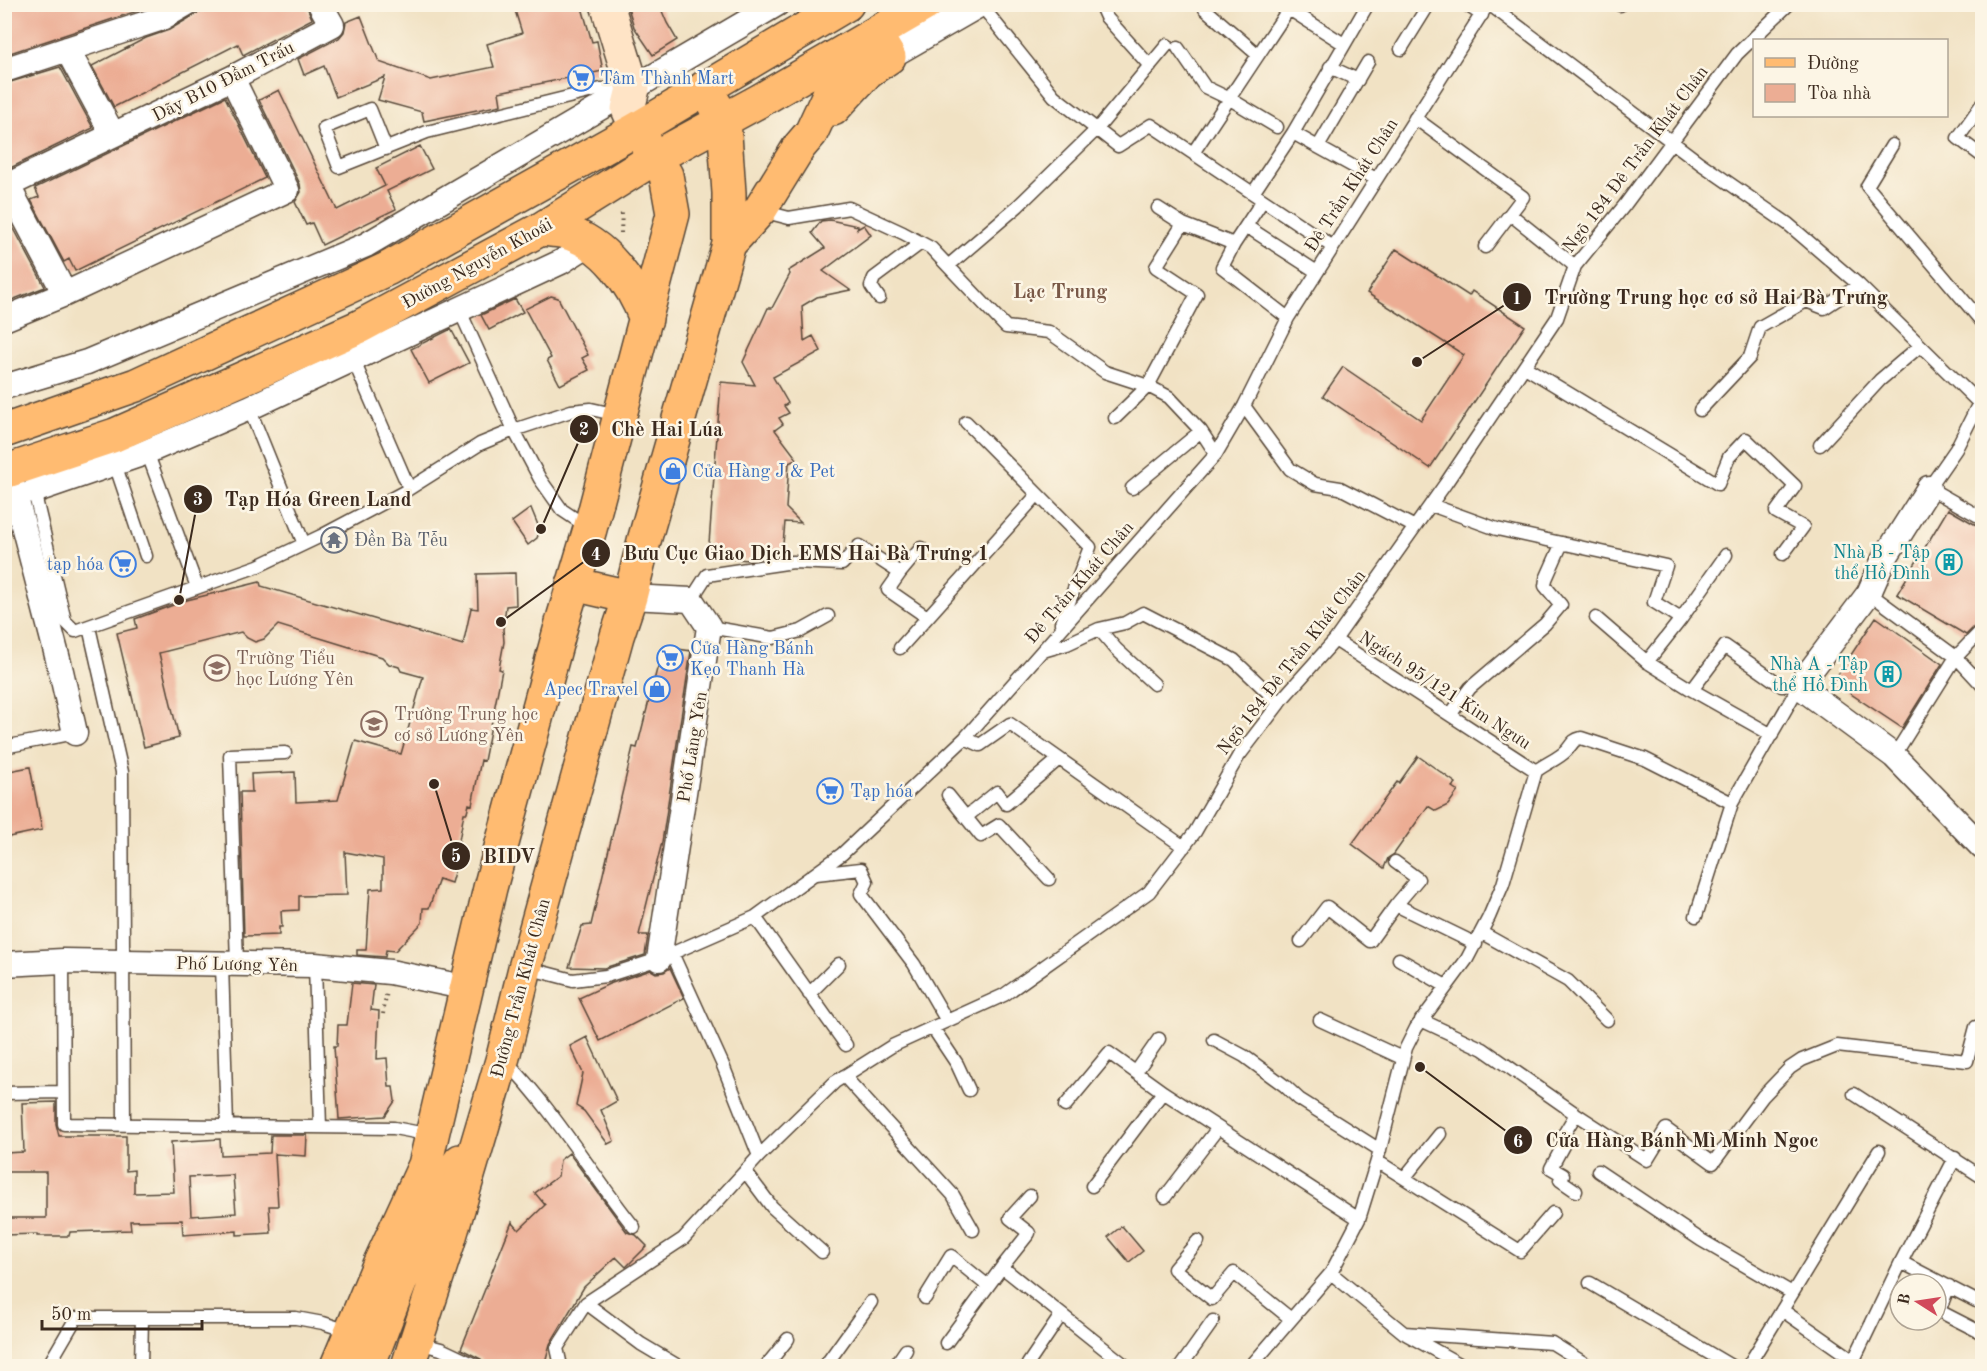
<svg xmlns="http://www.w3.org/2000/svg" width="1987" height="1371" viewBox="0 0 1987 1371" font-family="'Old Standard TT',serif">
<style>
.building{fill:#ecad94;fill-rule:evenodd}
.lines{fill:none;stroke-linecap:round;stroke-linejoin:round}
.lane-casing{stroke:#564637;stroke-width:15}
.street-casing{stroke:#564637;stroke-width:27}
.secondary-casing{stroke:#564637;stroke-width:36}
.primary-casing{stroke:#564637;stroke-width:36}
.path{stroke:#564637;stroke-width:4;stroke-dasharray:1.5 4.5;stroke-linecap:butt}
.lane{stroke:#fff;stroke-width:12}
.street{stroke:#fff;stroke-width:24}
.secondary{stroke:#ffe4c6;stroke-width:33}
.primary{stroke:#ffbb71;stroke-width:33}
.labels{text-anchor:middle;stroke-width:5;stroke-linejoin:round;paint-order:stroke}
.shop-label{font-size:18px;fill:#366cbe;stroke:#fcf5e5;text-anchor:start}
.street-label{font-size:18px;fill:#3b2a1e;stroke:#fcf5e5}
.worship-label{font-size:18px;fill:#5b616d;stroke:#fcf5e5;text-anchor:start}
.culture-label{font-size:18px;fill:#0d838f;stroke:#fcf5e5;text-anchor:end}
.education-label{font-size:18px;fill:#785e54;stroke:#fcf5e5;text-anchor:start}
.neighbourhood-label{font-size:20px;font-weight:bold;fill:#795847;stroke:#fcf5e5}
.leader{fill:none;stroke:#3b2a1e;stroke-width:2}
.callout-dot{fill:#3b2a1e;stroke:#fcf5e5;stroke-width:2}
.mark-label{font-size:18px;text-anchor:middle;font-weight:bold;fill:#fff}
.callout-label{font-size:20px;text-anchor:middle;font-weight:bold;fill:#3b2a1e;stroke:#fcf5e5;stroke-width:5;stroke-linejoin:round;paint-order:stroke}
</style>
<rect width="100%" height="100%" fill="#fcf5e5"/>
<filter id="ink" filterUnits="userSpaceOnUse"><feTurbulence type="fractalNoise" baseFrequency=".0167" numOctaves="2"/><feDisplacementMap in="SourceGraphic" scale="12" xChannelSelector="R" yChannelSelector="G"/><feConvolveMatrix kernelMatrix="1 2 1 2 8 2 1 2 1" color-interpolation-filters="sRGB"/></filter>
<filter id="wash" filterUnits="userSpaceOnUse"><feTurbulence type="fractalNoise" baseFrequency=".008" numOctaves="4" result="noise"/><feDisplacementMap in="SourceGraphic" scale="24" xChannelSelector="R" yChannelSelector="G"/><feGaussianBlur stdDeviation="1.35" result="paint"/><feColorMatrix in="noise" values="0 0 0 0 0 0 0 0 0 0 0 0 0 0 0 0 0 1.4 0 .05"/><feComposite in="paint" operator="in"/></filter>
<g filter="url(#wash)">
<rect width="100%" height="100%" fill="#f1e2c4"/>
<g id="blocks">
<path class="building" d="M4,4H145L146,8L4,55Z
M213,4H306L312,19L243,55L238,44L114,107L92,66L146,38L169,30Z
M513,4H581L592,42L597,41L603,71L499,92L501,105L424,121L422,112L378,100L385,77L336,97L324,66L304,75L298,59L339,38L344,32L346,22L361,16L379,62L431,80L494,67L487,44L522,33Z
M627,4H659L667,23L677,40L653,55L634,27Z
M60,67L93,128L4,171V84Z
M279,90L337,210L385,186L376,168L420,146L432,169L387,191L396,209L322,245L312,223L306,225L295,202L301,192L300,184L259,100Z
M225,97L265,178L75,271L69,259L64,262L31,200L39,197L35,188Z
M4,210L45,287L4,303Z
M830,220L858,226L857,229L864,225L871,235L823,271L850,290L817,297L802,306L804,341L813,336L821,351L773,377L788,403L784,406L789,413L779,418L783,424L775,430L797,459L789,463L786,508L801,523L785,522L782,555L749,560L708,557L721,382L755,385L743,362L757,332L768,308H772L790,274L788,271L825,248L812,233L821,221Z
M1396,249L1469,296L1472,291L1525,326L1430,468L1323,396L1343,367L1421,420L1464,355L1367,293Z
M551,296L558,298L588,355L582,358L589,370L560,385L547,360L551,358L525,309Z
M515,299L523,312L489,330L481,315Z
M451,329L469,363L429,383L411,349Z
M531,508L540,530L537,538L528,545L512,522Z
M1948,509L1983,529V613L1975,626L1966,635L1897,594Z
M515,573L516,605L506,606L503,629L504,642L499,669L502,670L484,761L481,760L472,805L469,804L467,813H464L456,857L458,858L451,883L439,879L429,908H423L422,923L395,951L386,950L385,957L357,955V950H366L370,889L383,888V859L345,852L347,895L299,896V910L281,911L282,927H279V935L244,936L240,792H252L251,774L295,772L296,802L338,800L355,741L401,754L423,677L401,671L399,667L389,664L382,657L278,625L264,639L255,642L247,638L241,632L159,653L179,738L144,747L117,633L137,628L135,619L187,600L260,582L261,586L463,645L471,608L478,609L477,574Z
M1876,617L1942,664L1902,728L1833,682Z
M678,649L691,651L662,842L639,935H648L645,955L604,968L569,967L582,926L591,925L633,747L637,748L657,669Z
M1418,756L1456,783L1452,787L1458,791L1448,805L1436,811L1428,806L1394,854L1388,858L1384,868L1352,844L1397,782L1399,783Z
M30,767L42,830L4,838V772Z
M670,968L684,998L600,1041L579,998L609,984L651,970L656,973L664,972Z
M352,983L374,985L371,1010L379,1011L377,1059L387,1058L389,1087H393L395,1101L385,1116L339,1119L334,1046H337L338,1025H347Z
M587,1037L617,1101L601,1110L614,1141L608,1144L584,1111L576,1106L583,1073L570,1046Z
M56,1102V1124L59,1136H126V1171L134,1170V1193L174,1192L171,1142L220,1139L221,1155L270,1153L271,1135H307L306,1156L275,1154L278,1206H269L271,1233L237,1235V1231L183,1235L182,1220L130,1221L131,1230L70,1232L69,1236H37V1234L4,1235V1218H46V1172H4V1153L24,1152L22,1103ZM233,1175L236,1213L191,1216L189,1177Z
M569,1153L627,1232L636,1235L647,1246L626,1267L616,1257L584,1287L550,1344L544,1366H485L481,1359L461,1349L512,1222L519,1230L545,1205L535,1193L558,1176L560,1160Z
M1122,1226L1143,1251L1129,1262L1108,1237Z"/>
</g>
</g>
<g filter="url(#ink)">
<use href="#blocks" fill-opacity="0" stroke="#564637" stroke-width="1.5"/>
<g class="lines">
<g class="lane-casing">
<path id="lane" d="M1100,4L1106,17L1150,66
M1465,4L1482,15
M1489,4L1700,163L1788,224L1859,285L1982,406
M1619,4L1620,5
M981,5L1054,96L1118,146L1151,125L1333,247
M1205,9L1258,55
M1289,9L1344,44
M1178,48L1205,87L1230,99L1277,127
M1401,49L1429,4
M1330,67L1358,80
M1982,104L1958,138L1982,156
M1415,118L1523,197L1485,247
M1293,133L1318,147L1368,62
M1892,145L1867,186L1982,322
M1318,147L1376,179
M386,149L370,109L324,128L339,167L427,132L601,89H623
M1193,153L1292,4
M1253,193L1293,133L1368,4
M1158,208L1183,224
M762,211L789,218L849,208L903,233L931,248L1006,327L1049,332L1105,372L1148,386L1169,397L1201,431L1216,454
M1510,214L1575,266
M1246,226L1317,272
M1234,244L1222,267L1288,318
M948,266L1018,206L1097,129L1167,45
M879,298L871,286L874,278L921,243
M459,309L514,430L540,479L562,510L589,528
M353,359L409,488
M1525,367L1718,484L1729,457L1746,439L1795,486L1776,512L1803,527L1783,554
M1982,397L1956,449L1929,488L1982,518
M1244,406L1290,469L1315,484L1340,488L1415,527
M249,408L304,544
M1700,410L1750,357L1760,327L1806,301L1824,308L1859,285
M1115,418L1148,386L1197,294L1156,267L1183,224L1234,244L1263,200
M966,422L1090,547L1061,623
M1820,445L1880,380L1920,346
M147,452L197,587
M115,464L146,556
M1132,488L1201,431
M34,491L65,621L75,631L258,566L321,536L404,492L480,444L514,430L571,411L591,409L618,415
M1431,505L1497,529L1666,566L1654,602L1681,619
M900,573L888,590L927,617
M1869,593L1956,657L1982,685
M691,600L707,575L793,562L842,564L859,546L900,573L921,548
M1596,618L1647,662L1692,690L1772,735
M89,627L122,772L124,1124
M709,627L773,638L801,631L828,616
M1099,629L1116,649L1154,684
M1335,640L1536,771
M900,648L1037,495
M1043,651L1067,644L1099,629L1125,623L1143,613L1234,660L1279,703
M1647,662L1681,619L1726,555
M1692,690L1725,646L1782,686
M1450,715L1470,688L1545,624L1561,605L1545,586L1546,579L1562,543
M965,738L980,745L1010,724L1184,847
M4,747L75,733
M1894,756L1956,657L1982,630
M948,795L981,836L999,825L1049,879
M966,817L997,792L1006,804L1059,759
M1395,862L1418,879L1396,905L1476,944
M816,874L861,869L867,882L861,894L914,964L947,1021
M1696,916L1732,803L1799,686
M755,917L846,1045
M1482,933L1568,981L1607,1020
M1301,941L1327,907L1370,941L1396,905
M672,953L722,1063L759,1156
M1399,959L1446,986
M63,961L64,1124L394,1128L431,1135
M237,963L230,755L285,753
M222,964L227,1126
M315,965L320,1127
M527,968L573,980L606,976L659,959L755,917L842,854L965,738L1216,454L1244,406L1288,318L1488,4
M809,994L839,964
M1320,1020L1402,1058
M1421,1020L1483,1049L1576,1114L1647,1160L1666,1129L1713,1163L1763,1096L1790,1068L1802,1060L1837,1046L1967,1061L1976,1027L1982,1029
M933,1028L957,1064L969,1090
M1214,1040L1244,1056L1285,1086L1299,1099L1380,1150
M505,1060C554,1110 590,1172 634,1227
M1136,1072L1159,1039
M844,1076L953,1195L973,1230
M4,1093L63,1092
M1854,1094L1982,1177
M1065,1106L1109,1053L1163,1092L1359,1219
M1377,1161L1520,1251L1553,1213
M745,1171L772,1207L822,1252
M1598,1171L1701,1240L1792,1293
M1405,1177L1440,1134
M1092,1186L1163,1092
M1576,1191L1560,1180L1563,1175L1551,1168L1565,1142L1561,1139L1576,1114
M1165,1197L1218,1128
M1198,1241L1174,1269L1212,1299L1234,1273L1291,1319
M1901,1262L1982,1304
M1002,1267L1029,1233L1010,1218L1030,1196
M1331,1273L1404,1333L1463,1366
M1590,1283L1731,1366
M1949,1286L1939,1311L1982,1333
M925,1298L951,1256L988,1286
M586,1303L641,1344L678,1366
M1782,1310L1855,1361
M1404,1333L1552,1343L1589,1366
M418,1343L441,1349L477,1366
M946,1343L1002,1267L1126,1366
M1028,1364L1061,1315
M48,1366L76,1318H296L323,1323L351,1332
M141,1366L142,1318
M561,1366L557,1348L586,1303L683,1239L759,1156L835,1082L892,1046L1004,995L1149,892L1195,832L1238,757L1284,697L1335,640L1446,483L1557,318L1575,266L1624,206L1737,54L1789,4
M766,1366L788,1339
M825,1366L871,1302
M895,1366L906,1350
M1181,1366L1213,1321
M1251,1366L1331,1273L1359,1219L1377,1161L1406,1048L1416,1028L1467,959L1489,917L1503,884L1536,771C1545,764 1558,759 1566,751C1572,745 1572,740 1581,738L1645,759L1732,803
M1748,1366L1879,1151
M1851,1366L1901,1262L1955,1158"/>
</g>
<g class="street-casing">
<path id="street" d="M67,49L113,135
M889,57L981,4
M4,70L162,18L186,4
M8,186L65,294
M4,187L232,78L332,25L320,4
M4,319L65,294L287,190L232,78
M4,387L87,362L366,245L777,4
M9,471L61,671L75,733
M1929,488L1884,559L1869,593L1799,686L1894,756L1982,847
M34,491L139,455L249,408L561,262L589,244
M630,597L691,600L709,627L659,959
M4,964L63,961L315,965L390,972L468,988"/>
</g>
<g class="secondary-casing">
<path id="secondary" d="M607,4L633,89L628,109L637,129"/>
</g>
<g class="primary-casing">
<path id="primary" d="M833,109L868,71L889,57L875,34
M541,229C549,230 557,230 565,232C605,243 632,283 646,319
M729,244L760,210L799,147L811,133L850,49
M4,431L136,385L387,269L637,129L847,4
M4,472L115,435L359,327L541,229L656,157L759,101L926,4
M573,584L630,597
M337,1366L379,1265L425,1165L490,888L563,619L590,529L673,214L666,175L637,129
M368,1366C395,1297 419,1224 460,1161
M408,1366L448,1243L503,1057L525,968L617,636L630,597L644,541L729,244V193L724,120L705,87"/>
</g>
<path class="path" d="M621,233L622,211
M383,1014L387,991"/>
<use href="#lane" class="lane"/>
<use href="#street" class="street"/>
<use href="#secondary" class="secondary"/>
<use href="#primary" class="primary"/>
</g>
</g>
<defs>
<g id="supermarket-ring" transform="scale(1.35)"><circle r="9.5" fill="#fcf5e5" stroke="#3f7fe0" stroke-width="1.5"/><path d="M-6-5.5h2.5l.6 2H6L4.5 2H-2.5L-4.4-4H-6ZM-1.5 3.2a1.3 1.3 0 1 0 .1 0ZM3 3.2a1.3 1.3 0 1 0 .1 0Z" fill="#3f7fe0"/></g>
<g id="shop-ring" transform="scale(1.35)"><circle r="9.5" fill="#fcf5e5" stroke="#3f7fe0" stroke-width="1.5"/><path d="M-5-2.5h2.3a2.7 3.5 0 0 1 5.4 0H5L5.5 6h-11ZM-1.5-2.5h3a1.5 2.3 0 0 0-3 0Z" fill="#3f7fe0"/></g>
<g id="temple-ring" transform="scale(1.35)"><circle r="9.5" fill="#fcf5e5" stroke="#6b7280" stroke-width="1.5"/><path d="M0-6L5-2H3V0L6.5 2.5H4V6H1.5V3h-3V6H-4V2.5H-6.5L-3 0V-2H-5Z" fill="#6b7280"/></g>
<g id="building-ring" transform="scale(1.35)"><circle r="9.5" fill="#fcf5e5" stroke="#0f9aa8" stroke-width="1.5"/><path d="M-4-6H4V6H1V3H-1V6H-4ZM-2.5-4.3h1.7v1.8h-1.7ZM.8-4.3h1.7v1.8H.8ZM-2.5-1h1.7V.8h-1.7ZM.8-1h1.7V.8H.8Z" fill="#0f9aa8"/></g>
<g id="school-ring" transform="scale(1.35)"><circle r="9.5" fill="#fcf5e5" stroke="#8d6e63" stroke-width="1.5"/><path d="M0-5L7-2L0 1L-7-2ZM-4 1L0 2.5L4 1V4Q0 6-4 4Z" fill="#8d6e63"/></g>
</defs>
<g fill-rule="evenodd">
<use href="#supermarket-ring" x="581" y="78"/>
<use href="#shop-ring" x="673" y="471"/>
<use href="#temple-ring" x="334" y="540"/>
<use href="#building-ring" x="1949" y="562"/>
<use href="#supermarket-ring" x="123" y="564"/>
<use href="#supermarket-ring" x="670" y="658"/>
<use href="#school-ring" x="217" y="668"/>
<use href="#building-ring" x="1888" y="674"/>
<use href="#shop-ring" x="657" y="689"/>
<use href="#school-ring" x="374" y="724"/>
<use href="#supermarket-ring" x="830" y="791"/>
</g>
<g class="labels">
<g class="shop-label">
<text x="600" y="84">Tâm Thành Mart</text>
<text x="692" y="477">Cửa Hàng J &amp; Pet</text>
<text x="104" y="570" text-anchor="end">tạp hóa</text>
<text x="690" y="654">Cửa Hàng Bánh<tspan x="690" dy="21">Kẹo Thanh Hà</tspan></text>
<text x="638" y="695" text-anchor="end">Apec Travel</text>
<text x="850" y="797">Tạp hóa</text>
</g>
<g class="street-label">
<text transform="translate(223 81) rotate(-27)" y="6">Dãy B10 Đầm Trấu</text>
<text transform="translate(1635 159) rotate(-53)" y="6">Ngõ 184 Đê Trần Khát Chân</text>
<text transform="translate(1351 185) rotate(-57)" y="6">Đê Trần Khát Chân</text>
<text transform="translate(477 263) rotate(-29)" y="6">Đường Nguyễn Khoái</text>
<text transform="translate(1079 582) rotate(-49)" y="6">Đê Trần Khát Chân</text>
<text transform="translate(1291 662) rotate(-52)" y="6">Ngõ 184 Đê Trần Khát Chân</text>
<text transform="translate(1445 690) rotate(33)" y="6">Ngách 95/121 Kim Ngưu</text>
<text transform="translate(692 747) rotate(-81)" y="6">Phố Lãng Yên</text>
<text transform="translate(237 964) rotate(1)" y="6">Phố Lương Yên</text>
<text transform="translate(520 988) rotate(-75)" y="6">Đường Trần Khát Chân</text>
</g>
<g class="worship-label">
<text x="354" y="546">Đền Bà Tễu</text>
</g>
<g class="culture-label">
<text x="1930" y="558">Nhà B - Tập<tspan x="1930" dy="21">thể Hồ Đình</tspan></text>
<text x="1868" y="670">Nhà A - Tập<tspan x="1868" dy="21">thể Hồ Đình</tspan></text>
</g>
<g class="education-label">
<text x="236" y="664">Trường Tiểu<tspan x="236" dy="21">học Lương Yên</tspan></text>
<text x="394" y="720">Trường Trung học<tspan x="394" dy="21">cơ sở Lương Yên</tspan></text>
</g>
<g class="neighbourhood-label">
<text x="1060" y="298">Lạc Trung</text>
</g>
</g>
<path class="leader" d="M1417 362L1517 297M541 529L584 429M179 600L198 499M501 622L596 553M434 784L456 856M1420 1067L1518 1140"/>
<g class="callout-dot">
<circle cx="1417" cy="362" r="6"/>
<circle cx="541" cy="529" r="6"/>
<circle cx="179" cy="600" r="6"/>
<circle cx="501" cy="622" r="6"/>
<circle cx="434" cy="784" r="6"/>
<circle cx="1420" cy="1067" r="6"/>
<circle cx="1517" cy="297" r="15"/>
<circle cx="584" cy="429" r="15"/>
<circle cx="198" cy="499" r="15"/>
<circle cx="596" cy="553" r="15"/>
<circle cx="456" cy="856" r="15"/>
<circle cx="1518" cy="1140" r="15"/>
</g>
<g class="mark-label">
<text x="1517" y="304">1</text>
<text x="584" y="435">2</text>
<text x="198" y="505">3</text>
<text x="596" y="560">4</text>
<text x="456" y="862">5</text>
<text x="1518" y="1147">6</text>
</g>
<g class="callout-label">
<text x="1716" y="304">Trường Trung học cơ sở Hai Bà Trưng</text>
<text x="667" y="436">Chè Hai Lúa</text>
<text x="318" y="506">Tạp Hóa Green Land</text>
<text x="806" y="560">Bưu Cục Giao Dịch EMS Hai Bà Trưng 1</text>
<text x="509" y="863">BIDV</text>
<text x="1682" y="1147">Cửa Hàng Bánh Mì Minh Ngoc</text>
</g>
<rect width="1987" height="1371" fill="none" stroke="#fcf5e5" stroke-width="24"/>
<rect x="1753" y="39" width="195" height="78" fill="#fcf5e5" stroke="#afa495" stroke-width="1.5"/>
<rect x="1765" y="58" width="30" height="9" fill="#ffbb71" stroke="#afa495" stroke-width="1.5"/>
<text x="1807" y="69" font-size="18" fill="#3b2a1e">Đường</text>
<rect x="1765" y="84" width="30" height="18" fill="#ecad94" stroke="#afa495" stroke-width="1.5"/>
<text x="1807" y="99" font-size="18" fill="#3b2a1e">Tòa nhà</text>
<g transform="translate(1918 1302) rotate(282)"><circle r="28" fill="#fcf5e5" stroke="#afa495" stroke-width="1.5"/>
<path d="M0-4.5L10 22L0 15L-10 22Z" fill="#d1495b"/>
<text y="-9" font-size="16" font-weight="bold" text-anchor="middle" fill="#3b2a1e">B</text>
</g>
<path d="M42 1320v9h160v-9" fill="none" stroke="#3b2a1e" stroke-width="3"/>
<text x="51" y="1320" font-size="18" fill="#3b2a1e" stroke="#fcf5e5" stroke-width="4.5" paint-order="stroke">50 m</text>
</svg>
